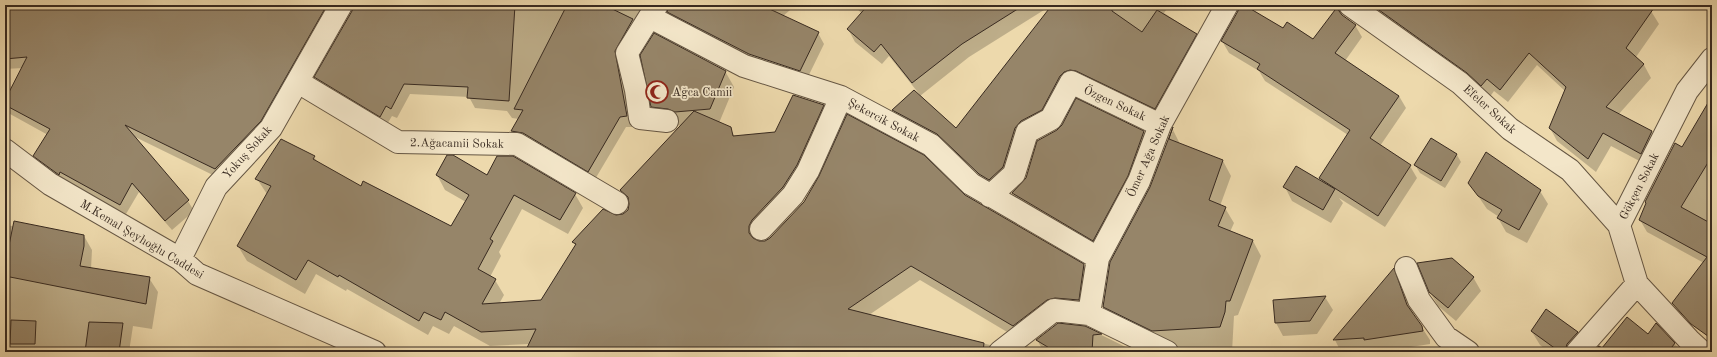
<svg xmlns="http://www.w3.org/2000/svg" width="1717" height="357" viewBox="0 0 1717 357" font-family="'Old Standard TT',serif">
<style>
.shadow{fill:#0003;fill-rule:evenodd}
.building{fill:#968569;stroke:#382a20}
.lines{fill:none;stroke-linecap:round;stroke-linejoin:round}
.minor-casing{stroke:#655643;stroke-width:24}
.minor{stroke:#f3e6c9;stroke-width:22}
.labels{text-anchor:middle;stroke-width:3.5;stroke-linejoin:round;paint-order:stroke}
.poi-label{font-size:12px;fill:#382a20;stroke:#f3e6c9;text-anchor:start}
.street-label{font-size:12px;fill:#382a20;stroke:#f3e6c9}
</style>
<rect width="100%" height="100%" fill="#edd9ac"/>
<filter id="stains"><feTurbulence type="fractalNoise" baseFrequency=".005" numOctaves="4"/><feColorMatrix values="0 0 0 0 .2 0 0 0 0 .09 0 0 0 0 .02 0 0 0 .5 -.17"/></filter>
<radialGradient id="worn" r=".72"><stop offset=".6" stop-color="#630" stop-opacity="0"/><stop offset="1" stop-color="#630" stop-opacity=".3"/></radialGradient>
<path class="shadow" d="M5,5H340L266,131L221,179L133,136L188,201L194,211L172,230L139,192L126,214L66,182L40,166L34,156L48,135L10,114L5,105V102L23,68L5,69Z
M354,5H656L620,62L632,127H626L594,181L518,142L512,131L519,119L512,118L507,111L475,108L469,97L410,94L397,118L392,116L386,126L321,88L315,77L353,11Z
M670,5H796L783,16L818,33L824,44L806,81L756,65L675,22L668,12Z
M854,5H1052L969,57L920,96L956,130L1053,5H1170L1164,13L1196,34L1201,44L1160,118L1083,80L995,189L898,120L893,110L920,95L889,56L882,64L855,42L848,29L862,14Z
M1241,5L1283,30L1314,40L1338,7L1343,16L1355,25L1362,37L1345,61L1399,96L1406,108L1380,146L1410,166L1417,178L1385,227L1339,198L1343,203L1331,223L1292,201L1285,187L1323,183L1320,178L1348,135L1265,81L1259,71L1229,53L1222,41Z
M1355,5H1642L1651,11L1659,24L1636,57L1644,65L1651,78L1618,115L1652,132L1659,145L1649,166L1611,146L1596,172L1557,141L1550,128L1565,91L1537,65L1508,102L1494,91L1489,98Z
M725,71L734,87L719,123L730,128L735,137L776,133L823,105L832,120L757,241L765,242L964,196L1084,265L1092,280L1087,315L1064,312L1022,341L920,280L869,315L990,345L994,352H526L530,344L490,346L454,326L449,334L433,326L428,335L347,289L346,291L316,274L305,294L247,261L238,246L267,194L257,179L314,157L318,163L361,187L452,228L466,202L445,190L437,175L487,176L575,194L583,208L568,234L522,209L499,252L501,256L490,277L495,280L504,295L499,304L542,301L576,246L573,242L616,216L623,215L628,210L630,205L621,190L682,126L661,122L652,106ZM656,106L673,110L656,108Z
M1712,104V311L1704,263L1647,232L1640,220L1682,148Z
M1173,130L1180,144L1223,161L1231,176L1220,206L1225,208L1234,223L1230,232L1253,241L1261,256L1238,315L1234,316L1232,352H1175L1112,321L1104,307Z
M1144,132L1152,147L1102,255L1022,208L1013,193Z
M1431,139L1457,155L1461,162L1445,188L1420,173L1415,165Z
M1469,183L1540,191L1548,204L1527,243L1506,232L1498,218L1499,217L1487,209Z
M5,225L84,236L92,250L91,269L149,278L158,292L152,329L133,326L129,352H5Z
M1394,270L1401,283L1413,314L1430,340V344L1379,352H1341L1335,340Z
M1473,277L1481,291L1456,321L1438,306L1430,292Z
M1325,297L1333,310L1317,334L1283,336L1276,323Z
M1546,310L1578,332L1585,346L1580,352H1549L1540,345L1532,332Z
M1656,325L1683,352H1600L1649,335Z
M1085,327L1136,352H1044L1037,340Z"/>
<path class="building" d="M5,5H327L261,121L215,169L125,125L189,200L165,221L132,183L120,205L60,172L59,175L33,156L50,129L5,105V100L27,57L5,59Z
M353,5H515L509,101L467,98L468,87L404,84L391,109L386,106L380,117L314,77L352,11Z
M567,5H604L633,19L615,51L627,116L620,117L588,172L523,133L511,131L523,110L514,109Z
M669,5H761L819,32L800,71L749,54L667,12Z
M868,5H1024L962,44L912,83L881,44L874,52L847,29Z
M1052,5H1112V11L1142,32L1157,10L1197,34L1155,109L1076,71L1070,70L1064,72L1060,76L1042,110L1021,121L1015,128L1003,167L989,180L979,174L937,134L892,110L914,90L956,128Z
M1239,5H1244L1283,28L1287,22L1313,39L1338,6L1339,11L1342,15L1356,25L1335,53L1399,96L1370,138L1411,165L1378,216L1319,178L1350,130L1257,69L1260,64L1221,41L1238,11Z
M1372,5H1656L1626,48L1644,64L1606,107L1652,131L1641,154L1603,133L1588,159L1549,128L1566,87L1529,53L1500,90L1487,79L1481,86L1467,73Z
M654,33L726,71L710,109L675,112L668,109L651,107L640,55Z
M793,95L824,105L797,165L783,187L752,220L749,226V233L753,238L759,241H765L770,238L804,202L819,176L847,114L924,155L965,195L1084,264L1079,300L1055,298L1047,300L1013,326L911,266L848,309L984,343L983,352H525L536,329L481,332L445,312L441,320L424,312L419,321L339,275L338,277L308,260L296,280L237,246L271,186L255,179L281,139L315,156L313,159L361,186L363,181L451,226L469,195L436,175L447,155H453L487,175L497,156H513L576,193L560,220L514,195L490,239L493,241L478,269L496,279L482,304L541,300L576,244L572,242L603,209L616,215L623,214L628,210L629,204L628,197L620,190L694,111L731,127L733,136L775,132Z
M1712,96V156L1681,207L1712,224V339L1691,324L1672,303L1707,257L1639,220L1646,203L1645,202L1675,143L1682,147Z
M1076,98L1144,131L1128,176L1093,241L1012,193L1026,178L1037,141L1057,130L1062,125Z
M1173,127L1169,139L1223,160L1209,200L1226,207L1218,226L1253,240L1230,301H1226L1225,312L1220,327L1152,331L1103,307L1110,262L1150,187Z
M1431,138L1457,154L1441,181L1414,165Z
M1486,152L1541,190L1519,230L1497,218L1502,210L1478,196L1468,183Z
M1296,166L1335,189L1323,210L1283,187Z
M14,221L84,235V246L80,266L150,277L146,304L5,276V249L8,250Z
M1452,258L1474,277L1448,308L1429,292L1417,263Z
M1394,268L1407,305L1422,326L1423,331L1364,340V338L1333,340Z
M1326,296L1310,321L1275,323L1273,300Z
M1546,309L1578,332L1567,344L1565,352H1560L1531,331Z
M1627,317L1648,334L1656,323L1675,343L1669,351L1671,352H1594L1599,346L1602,348Z
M11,320L36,321L35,344H10Z
M89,322L123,323L119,352H85Z
M1058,323L1085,326L1102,334L1093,335L1092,352H1056L1036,340Z"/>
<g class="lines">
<g class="minor-casing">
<path id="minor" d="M657,5L627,53L636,90L640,118L667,121
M1350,5L1460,83L1510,129L1570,170L1619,225
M650,17L744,66L841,97L931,145L971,184L1098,258
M298,82L398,142L517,144L617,203
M5,150L50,184L180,259L197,274L375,352
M990,196L1014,174L1027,132L1051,119L1071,82L1160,125
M761,229L793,195L808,171L841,97
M180,259L216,187L271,128L341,5
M1406,268L1419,300L1446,337L1468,352
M1637,284L1689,340L1702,352
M1089,314L1098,258L1139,181L1160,125L1227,5
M1000,352L1054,310L1089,314L1167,352
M1577,352L1637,284L1619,225L1687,91L1712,59"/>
</g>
<use href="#minor" class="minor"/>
</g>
<defs>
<g id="mosque-ring" transform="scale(1.15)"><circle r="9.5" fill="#f3e6c9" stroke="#8f2418" stroke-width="1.5"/><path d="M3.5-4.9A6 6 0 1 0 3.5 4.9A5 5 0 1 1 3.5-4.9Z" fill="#8f2418"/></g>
</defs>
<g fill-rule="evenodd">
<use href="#mosque-ring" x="657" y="92"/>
</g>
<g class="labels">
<g class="poi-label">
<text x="672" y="96">Ağca Camii</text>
</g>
<g class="street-label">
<text transform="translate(1115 103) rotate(25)" y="4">Özgen Sokak</text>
<text transform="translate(1490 109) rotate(42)" y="4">Efeler Sokak</text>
<text transform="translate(884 120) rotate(28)" y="4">Şekercik Sokak</text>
<text transform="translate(457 143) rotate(1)" y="4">2.Ağacamii Sokak</text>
<text transform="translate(247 152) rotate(-48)" y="4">Yokuş Sokak</text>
<text transform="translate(1148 156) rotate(-66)" y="4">Ömer Ağa Sokak</text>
<text transform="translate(1639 186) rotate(-63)" y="4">Gökçen Sokak</text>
<text transform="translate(142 239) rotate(31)" y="4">M.Kemal Şeyhoğlu Caddesi</text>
</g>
</g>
<rect width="1717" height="357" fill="none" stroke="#edd9ac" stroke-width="20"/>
<rect x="6" y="6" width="1705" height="345" fill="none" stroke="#382a20" stroke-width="2"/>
<rect x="10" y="10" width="1697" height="337" fill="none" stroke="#382a20"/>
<rect width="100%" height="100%" filter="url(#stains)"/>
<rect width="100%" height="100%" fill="url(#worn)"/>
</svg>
